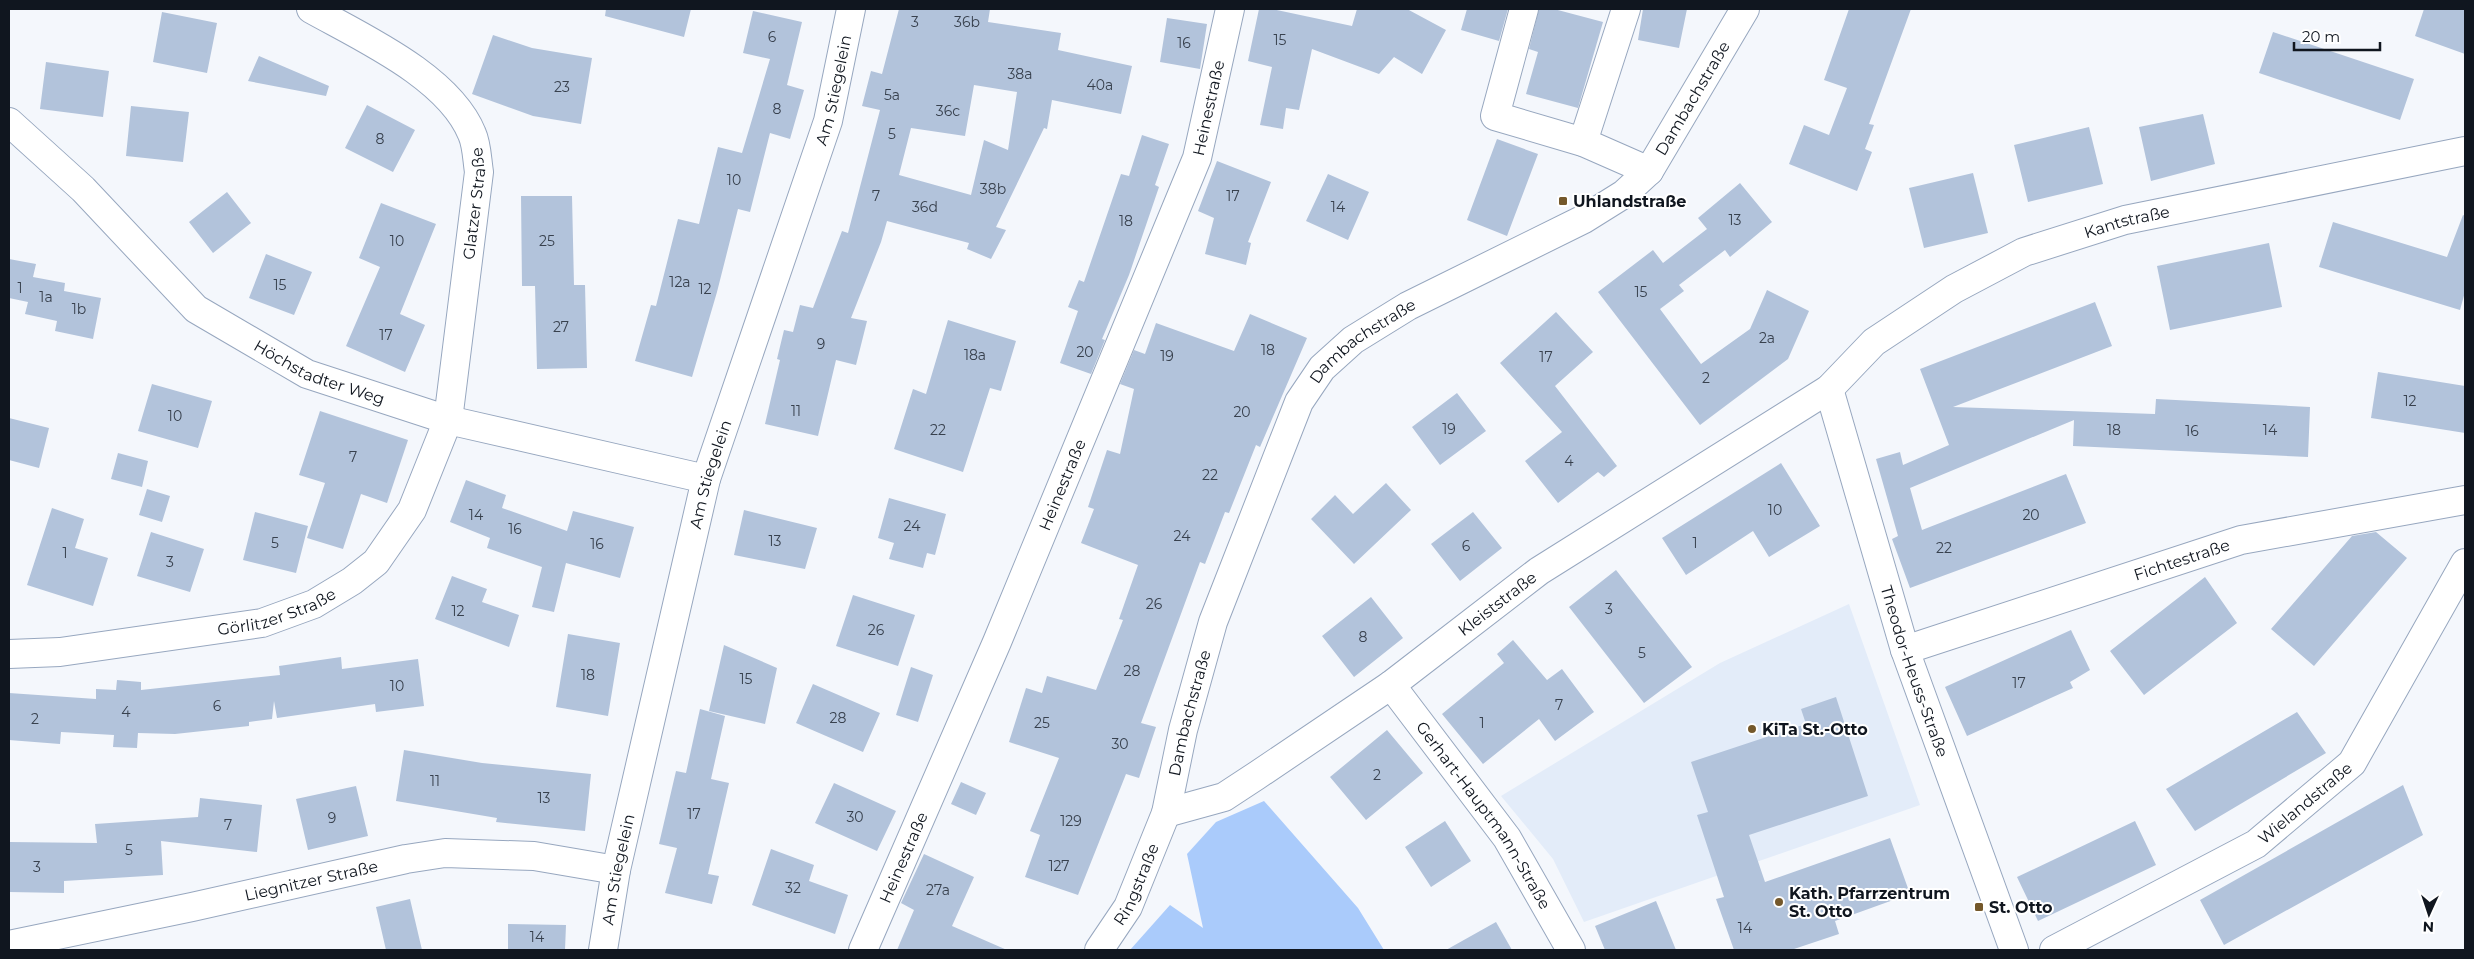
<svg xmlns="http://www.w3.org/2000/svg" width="2474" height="959" viewBox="0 0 2474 959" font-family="Montserrat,sans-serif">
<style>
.built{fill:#e3ecf9}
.green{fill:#aacbfb}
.building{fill:#b2c3db;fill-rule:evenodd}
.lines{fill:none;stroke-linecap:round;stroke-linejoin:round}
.minor-casing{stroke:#97a7bf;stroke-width:30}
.tertiary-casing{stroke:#97a7bf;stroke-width:30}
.minor{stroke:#fff;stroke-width:28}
.tertiary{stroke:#fff;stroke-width:28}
.poi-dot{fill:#74582b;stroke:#fff;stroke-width:2}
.labels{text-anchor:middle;stroke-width:4;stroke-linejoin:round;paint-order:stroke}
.number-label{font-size:14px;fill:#38414e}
.street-label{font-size:16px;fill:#10161f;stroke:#fff}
.poi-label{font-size:16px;font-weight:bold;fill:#10161f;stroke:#fff;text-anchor:start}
</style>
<rect width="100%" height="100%" fill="#f4f7fc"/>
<path class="built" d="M1849,604L1920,805L1584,922L1553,859L1501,796L1720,663Z"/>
<path class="green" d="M1264,801L1358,908L1384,950H1130L1170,905L1203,928L1187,854L1216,822Z"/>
<path class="building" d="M606,9H691L684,37L605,16Z
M899,9H990L988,22L1061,33L1058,50L1132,66L1121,114L1052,100L1047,129L1044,128L996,227L1006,230L991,259L967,249L969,243L887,221L881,242L851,318L867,321L856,365L836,360L818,436L765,424L780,360L777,359L784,330L793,332L800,305L813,308L842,231L848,233L880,110L862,106L871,71L882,74ZM974,85L1017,92L1008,150L984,140L971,195L899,175L911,128L965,136Z
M1259,9H1272L1352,26L1357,9H1407L1446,30L1422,74L1394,57L1379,74L1312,49L1299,110L1286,108L1283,129L1260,125L1272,67L1248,61Z
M1467,9H1508L1499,41L1461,30Z
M1539,9H1554L1603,22L1578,108L1526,94L1538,52L1529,49Z
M1643,9H1687L1679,48L1638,40Z
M1849,9H1911L1869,124L1874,125L1865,149L1872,152L1857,191L1789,164L1804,125L1829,135L1847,88L1824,80Z
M2424,9H2465V54L2415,36Z
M753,11L802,22L787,85L804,90L790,139L770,133L750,212L738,209L717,292L692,377L635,361L651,305L656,306L678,219L699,224L718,147L742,153L770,59L743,53Z
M162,12L217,23L207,73L153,62Z
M1167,18L1207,24L1200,69L1160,62Z
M2273,32L2414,79L2400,120L2259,73Z
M493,35L532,48L592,58L581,124L533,116L472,94Z
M259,56L329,86L326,96L248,81Z
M46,62L109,71L103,117L40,109Z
M367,105L415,130L393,172L345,148Z
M131,106L189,112L183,162L126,156Z
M2203,114L2215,164L2151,181L2139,127Z
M2089,127L2103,184L2028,202L2014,145Z
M1142,135L1169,144L1155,185L1159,187L1129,275L1102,339L1105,340L1091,374L1060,363L1078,311L1068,307L1079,280L1084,282L1121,174L1129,176Z
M1497,139L1538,154L1507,236L1467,220Z
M1217,161L1271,182L1248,242L1251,243L1246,265L1205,254L1214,218L1198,211Z
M1973,173L1988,233L1924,248L1909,188Z
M1328,174L1369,192L1348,240L1306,221Z
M1740,183L1772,222L1730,257L1725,250L1679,285L1684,291L1660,309L1701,364L1750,329L1767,290L1809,311L1788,359L1700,425L1598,292L1653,250L1663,263L1707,229L1698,218Z
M227,192L251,223L213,253L189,222Z
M521,196H572L574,285H585L587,368L537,369L535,286H522Z
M381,203L436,224L400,314L425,325L405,372L346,346L380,267L359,258Z
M2463,215L2465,216V292L2460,310L2319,267L2333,222L2447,257Z
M2269,243L2282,307L2170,330L2157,266Z
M266,254L312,272L294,315L249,298Z
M9,259L36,264L33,277L65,283L64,291L101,298L93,339L55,331L57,321L25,314L28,302L9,298Z
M2095,302L2112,346L1953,407L2155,414L2156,399L2310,407L2308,457L2073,446L2074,420L1910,488L1922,530L2066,474L2086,523L1910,588L1892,539L1898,536L1876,459L1900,452L1903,465L1949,445L1920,369Z
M1556,312L1593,352L1555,386L1617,466L1604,477L1598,472L1558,503L1525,461L1562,432L1500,363Z
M1250,314L1307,338L1260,447L1256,445L1229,513L1225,512L1205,564L1200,562L1141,723L1156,727L1139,778L1126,774L1078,895L1025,877L1040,835L1030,831L1059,758L1009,742L1026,688L1042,693L1047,676L1096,690L1123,620L1119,619L1138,565L1081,543L1094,509L1088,507L1107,450L1120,454L1134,389L1120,384L1134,350L1145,354L1156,323L1234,351Z
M948,320L1016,341L1001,391L990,388L963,472L894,449L913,389L926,394Z
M2378,372L2465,386V433L2371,418Z
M152,384L212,401L198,448L138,431Z
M1457,393L1486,431L1440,465L1412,427Z
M320,411L408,440L387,503L361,494L343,549L307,538L325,483L299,475Z
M9,418L49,428L39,468L9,460Z
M118,453L148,461L142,487L111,479Z
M1781,463L1820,526L1769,557L1753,531L1686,575L1662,538Z
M466,480L506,495L502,508L567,531L573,511L634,527L620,578L566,563L554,612L532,607L542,567L487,548L490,538L450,522Z
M1386,483L1411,510L1354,564L1311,519L1335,495L1353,514Z
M147,489L170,496L162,522L139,515Z
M889,498L946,514L935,555L927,553L923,568L889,559L894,543L878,538Z
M52,508L84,519L75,548L108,558L93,606L27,585Z
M744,510L817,528L805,569L734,555Z
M255,512L308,526L296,573L243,560Z
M1473,512L1502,548L1460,581L1431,544Z
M151,532L204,549L190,592L137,576Z
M2376,532L2407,558L2314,666L2271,629L2352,536Z
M1616,570L1692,667L1644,703L1569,607Z
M452,576L487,589L482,602L519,615L509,647L435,619Z
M2205,577L2237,623L2144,695L2110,651Z
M853,595L915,615L898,666L836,646Z
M1371,597L1403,638L1354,677L1322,636Z
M2071,630L2090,670L2070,682L2073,688L1967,736L1945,687Z
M568,634L620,643L608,716L556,707Z
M1513,640L1547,680L1562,669L1594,712L1555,741L1539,719L1483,764L1442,714L1504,663L1497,654Z
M724,645L777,668L765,724L709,711Z
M341,657L342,669L418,659L424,706L376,712L375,704L277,718L274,701L272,719L249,722V726L175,734L138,733L137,748L113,747L114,735L61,732L60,744L9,740V693L96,699V689L116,690L117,680L141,682V690L280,675L279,666Z
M911,667L933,675L918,722L896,715Z
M813,684L880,713L863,752L796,723Z
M1836,697L1868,796L1749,835L1765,882L1890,838L1910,894L1835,921L1839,934L1791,950H1734L1716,899L1724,897L1697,815L1708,812L1691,762L1806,724L1801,709Z
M700,709L725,716L711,779L729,783L708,874L719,876L712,904L665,893L677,848L659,844L676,771L686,773Z
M2297,712L2326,753L2195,831L2166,789Z
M1387,730L1423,773L1366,820L1330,777Z
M404,750L482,763L591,774L585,831L496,822L497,818L396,801Z
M961,782L986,793L976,815L951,804Z
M834,783L896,811L877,851L815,823Z
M2403,785L2423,835L2224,945L2200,900Z
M356,786L368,836L308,850L296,799Z
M200,798L262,805L257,852L161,841L163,875L64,881V893L9,892V842L97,843L95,824L198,817Z
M1445,821L1471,861L1431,887L1405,847Z
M2135,821L2156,865L2038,921L2017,877Z
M771,849L814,865L809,881L848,895L835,934L752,905Z
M924,854L974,877L952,926L1007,950H897L914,910L901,903Z
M410,899L422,950H386L376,907Z
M1656,901L1676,950H1605L1595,926Z
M1496,922L1512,950H1446Z
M508,924L566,925L565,950H508Z"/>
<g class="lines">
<g class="minor-casing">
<g id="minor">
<path d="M1524,9L1495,116L1583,142L1649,171"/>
<path id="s1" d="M9,122L83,189L196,309L307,374L448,420L706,479"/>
<path d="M1583,142L1626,9"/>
<path id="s2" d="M1829,389L1905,650L2014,950"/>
<path id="s3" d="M1905,650L2241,540L2465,500"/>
<path id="s4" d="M9,654L60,652L262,623L314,604L352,581L376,562L412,510L448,420L479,172C477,160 477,145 472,134C449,77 363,38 311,9"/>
<path id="s5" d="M1391,685L1507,838L1571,950"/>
<path id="s6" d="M1166,813L1224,797L1256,776L1391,685L1539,571L1829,389L1874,342L1954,289L2024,252L2125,220L2465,151"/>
<path id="s7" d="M9,945L192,907L406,859L445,853L534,856L616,870"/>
<path id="s8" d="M603,950L616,870L706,479L828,121L851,9"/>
<path id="s9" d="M863,950L997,642L1197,158L1230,9"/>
<path id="s10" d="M2054,950L2256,844L2352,763L2465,563"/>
</g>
</g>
<g class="tertiary-casing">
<g id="tertiary">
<path id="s11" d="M1099,950L1128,907L1166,813L1183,730L1213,622L1299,402L1322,368L1353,340L1408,306L1584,219L1624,194L1649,171L1745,9"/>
</g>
</g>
<use href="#minor" class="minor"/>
<use href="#tertiary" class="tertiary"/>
</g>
<g class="poi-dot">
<rect x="1558" y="196" width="10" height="10" rx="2.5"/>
<circle cx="1752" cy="729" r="5"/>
<circle cx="1779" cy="902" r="5"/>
<rect x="1974" y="902" width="10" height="10" rx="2.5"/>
</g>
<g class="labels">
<g class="number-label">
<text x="915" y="27">3</text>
<text x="967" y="27">36b</text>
<text x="772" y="42">6</text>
<text x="1280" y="45">15</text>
<text x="1184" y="48">16</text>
<text x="1020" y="79">38a</text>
<text x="1100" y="90">40a</text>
<text x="562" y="92">23</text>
<text x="892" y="100">5a</text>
<text x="777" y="114">8</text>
<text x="948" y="116">36c</text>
<text x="892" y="139">5</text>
<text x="380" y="144">8</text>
<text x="734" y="185">10</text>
<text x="993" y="194">38b</text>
<text x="876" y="201">7</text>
<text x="1233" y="201">17</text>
<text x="925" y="212">36d</text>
<text x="1338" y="212">14</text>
<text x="1735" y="225">13</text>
<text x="1126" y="226">18</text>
<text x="397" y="246">10</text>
<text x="547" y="246">25</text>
<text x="680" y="287">12a</text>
<text x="280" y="290">15</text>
<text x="20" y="293">1</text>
<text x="705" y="294">12</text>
<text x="1641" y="297">15</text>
<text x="46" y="302">1a</text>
<text x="79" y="314">1b</text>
<text x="561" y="332">27</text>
<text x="386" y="340">17</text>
<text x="1767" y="343">2a</text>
<text x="821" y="349">9</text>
<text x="1268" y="355">18</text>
<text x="1085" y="357">20</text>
<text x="975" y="360">18a</text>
<text x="1167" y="361">19</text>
<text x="1546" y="362">17</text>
<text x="1706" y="383">2</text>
<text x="2410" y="406">12</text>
<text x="796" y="416">11</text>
<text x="1242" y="417">20</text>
<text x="175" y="421">10</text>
<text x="1449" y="434">19</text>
<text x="938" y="435">22</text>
<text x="2114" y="435">18</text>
<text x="2270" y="435">14</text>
<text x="2192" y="436">16</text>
<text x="353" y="462">7</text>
<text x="1569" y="466">4</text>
<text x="1210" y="480">22</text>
<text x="1775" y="515">10</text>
<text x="476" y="520">14</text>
<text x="2031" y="520">20</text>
<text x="912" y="531">24</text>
<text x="515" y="534">16</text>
<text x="1182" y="541">24</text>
<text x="775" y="546">13</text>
<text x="275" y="548">5</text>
<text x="1695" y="548">1</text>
<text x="597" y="549">16</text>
<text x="1466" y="551">6</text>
<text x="1944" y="553">22</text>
<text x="65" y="558">1</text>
<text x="170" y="567">3</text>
<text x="1154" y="609">26</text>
<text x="1609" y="614">3</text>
<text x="458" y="616">12</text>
<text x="876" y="635">26</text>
<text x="1363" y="642">8</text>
<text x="1642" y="658">5</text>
<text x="1132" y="676">28</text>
<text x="588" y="680">18</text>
<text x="746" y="684">15</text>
<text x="2019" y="688">17</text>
<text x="397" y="691">10</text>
<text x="1559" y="710">7</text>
<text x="217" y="711">6</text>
<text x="126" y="717">4</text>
<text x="838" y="723">28</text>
<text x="35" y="724">2</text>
<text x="1042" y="728">25</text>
<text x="1482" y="728">1</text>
<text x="1120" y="749">30</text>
<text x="1377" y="780">2</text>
<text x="435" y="786">11</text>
<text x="544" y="803">13</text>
<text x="694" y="819">17</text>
<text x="855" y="822">30</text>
<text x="332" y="823">9</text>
<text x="1071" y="826">129</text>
<text x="228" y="830">7</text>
<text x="129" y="855">5</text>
<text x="1059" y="871">127</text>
<text x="37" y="872">3</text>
<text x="793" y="893">32</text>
<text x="938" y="895">27a</text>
<text x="1745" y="933">14</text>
<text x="537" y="942">14</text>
</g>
<g class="street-label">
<text dy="6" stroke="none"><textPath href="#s8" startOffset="892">Am Stiegelein</textPath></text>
<text dy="6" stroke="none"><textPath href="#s11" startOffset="1096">Dambachstraße</textPath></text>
<text dy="6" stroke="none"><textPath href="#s9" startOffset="911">Heinestraße</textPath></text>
<text dy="6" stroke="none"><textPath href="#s4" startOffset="764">Glatzer Straße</textPath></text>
<text dy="6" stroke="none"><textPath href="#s6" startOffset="1138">Kantstraße</textPath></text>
<text dy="6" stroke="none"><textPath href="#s11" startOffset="676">Dambachstraße</textPath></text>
<text dy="6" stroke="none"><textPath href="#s1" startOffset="404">Höchstadter Weg</textPath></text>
<text dy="6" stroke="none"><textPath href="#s8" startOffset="488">Am Stiegelein</textPath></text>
<text dy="6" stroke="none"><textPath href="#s9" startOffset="506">Heinestraße</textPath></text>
<text dy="6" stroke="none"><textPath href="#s3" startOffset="291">Fichtestraße</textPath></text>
<text dy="6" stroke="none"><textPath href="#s6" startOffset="395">Kleiststraße</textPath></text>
<text dy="6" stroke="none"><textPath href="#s4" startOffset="272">Görlitzer Straße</textPath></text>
<text dy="6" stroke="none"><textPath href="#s2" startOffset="295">Theodor-Heuss-Straße</textPath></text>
<text dy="6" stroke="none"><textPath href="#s11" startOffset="256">Dambachstraße</textPath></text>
<text dy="6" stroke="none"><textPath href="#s10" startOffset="292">Wielandstraße</textPath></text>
<text dy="6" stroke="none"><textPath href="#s5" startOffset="160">Gerhart-Hauptmann-Straße</textPath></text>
<text dy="6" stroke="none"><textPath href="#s9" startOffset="101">Heinestraße</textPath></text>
<text dy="6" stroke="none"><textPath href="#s8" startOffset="82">Am Stiegelein</textPath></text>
<text dy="6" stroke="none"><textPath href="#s7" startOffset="309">Liegnitzer Straße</textPath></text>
<text dy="6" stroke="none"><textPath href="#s11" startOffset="76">Ringstraße</textPath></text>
</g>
<g class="poi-label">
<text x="1573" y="207">Uhlandstraße</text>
<text x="1762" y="735">KiTa St.-Otto</text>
<text x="1789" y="899">Kath. Pfarrzentrum<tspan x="1789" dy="18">St. Otto</tspan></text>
<text x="1989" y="913">St. Otto</text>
</g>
</g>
<rect width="2474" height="959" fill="none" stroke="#10161f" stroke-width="20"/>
<g transform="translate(2429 914) rotate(183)" stroke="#ffffff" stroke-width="4" paint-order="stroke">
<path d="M0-4L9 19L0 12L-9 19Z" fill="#10161f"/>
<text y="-8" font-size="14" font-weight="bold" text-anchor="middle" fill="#10161f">N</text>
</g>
<path d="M2294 42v8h86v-8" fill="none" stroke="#10161f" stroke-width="2.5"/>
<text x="2302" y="42" font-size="15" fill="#10161f" stroke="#ffffff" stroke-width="4" paint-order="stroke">20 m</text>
</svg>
